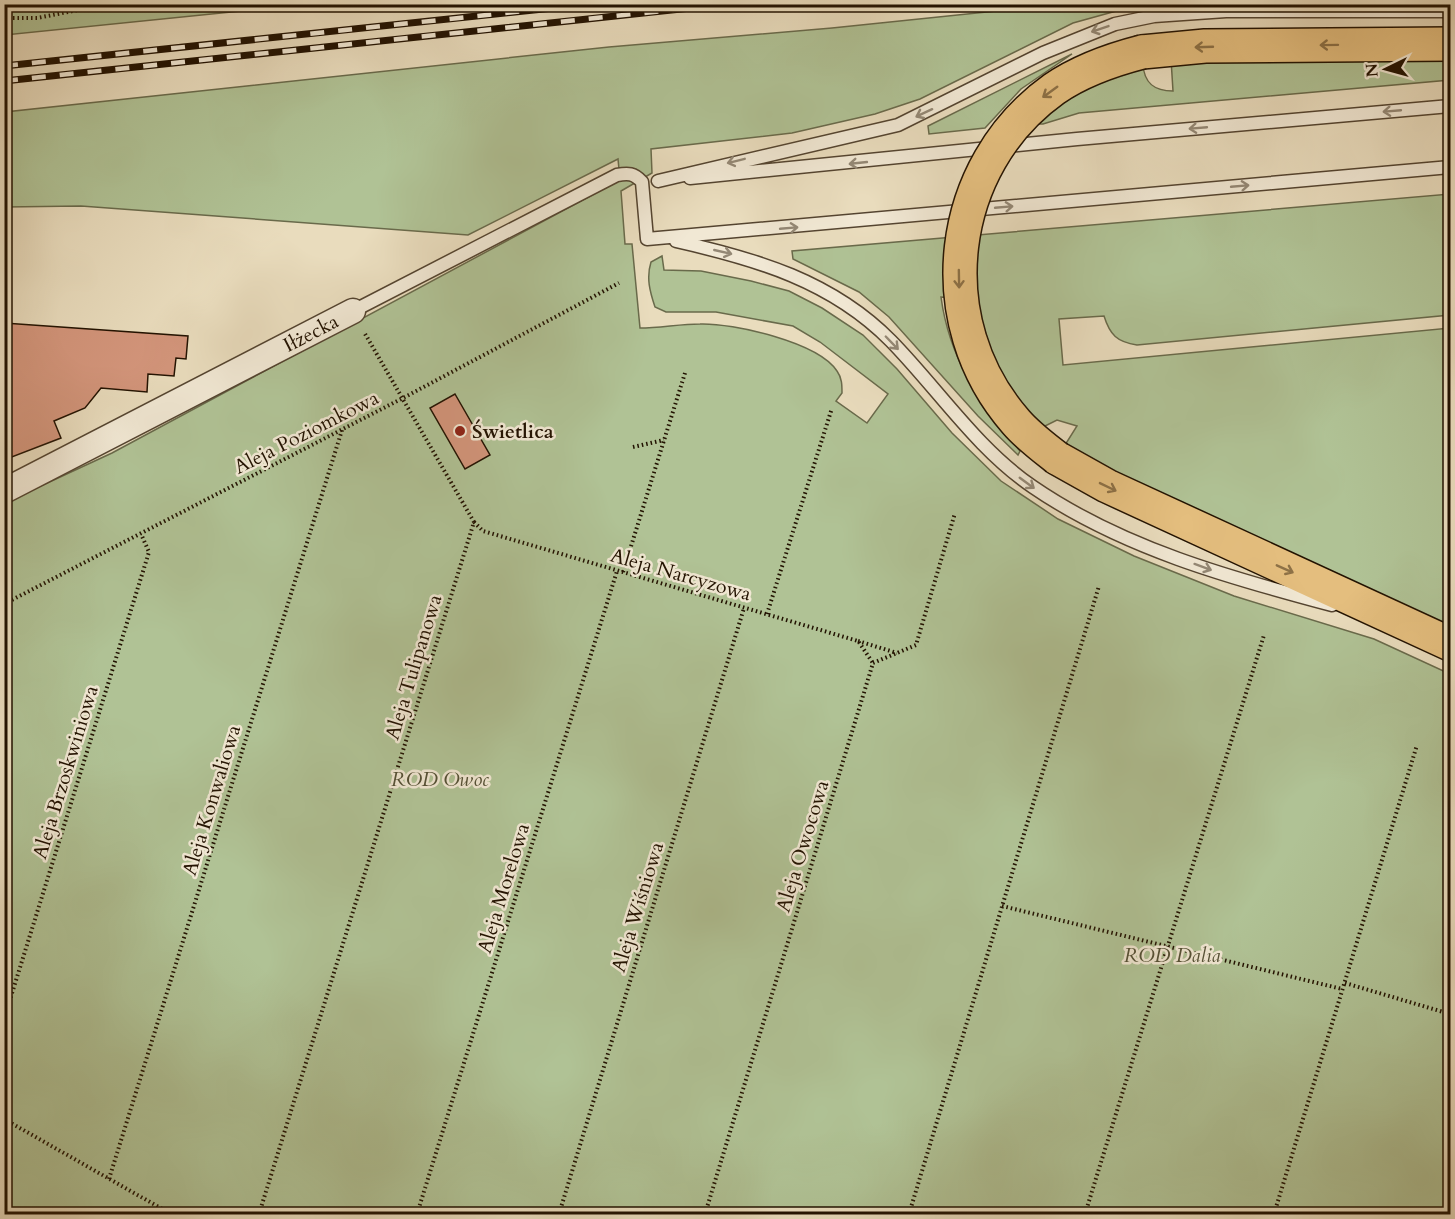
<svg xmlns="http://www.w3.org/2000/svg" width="1455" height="1219" viewBox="0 0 1455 1219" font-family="Cardo,serif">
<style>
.green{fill:#b0c295;stroke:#696a4b;stroke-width:1.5}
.building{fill:#d3957b;stroke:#221201;stroke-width:1.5}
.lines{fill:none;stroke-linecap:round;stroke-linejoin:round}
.lane-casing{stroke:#544430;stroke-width:15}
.street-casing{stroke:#544430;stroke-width:27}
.primary-casing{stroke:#221201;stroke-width:36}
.path{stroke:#221201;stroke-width:4;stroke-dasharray:1.5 3;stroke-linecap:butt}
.lane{stroke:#f1e8d4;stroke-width:12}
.street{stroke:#f1e8d4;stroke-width:24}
.primary{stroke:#e4be7e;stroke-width:33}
.rail-casing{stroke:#221201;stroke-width:7}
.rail{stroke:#f1e8d4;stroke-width:4.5;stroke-dasharray:14;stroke-linecap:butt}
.primary-bridge-casing{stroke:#221201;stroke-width:36;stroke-linecap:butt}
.primary-bridge{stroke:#e4be7e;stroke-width:33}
.oneway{stroke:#948875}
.oneway2{stroke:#8d7146}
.poi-dot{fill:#8f2418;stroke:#f1e8d4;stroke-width:2}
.labels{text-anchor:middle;stroke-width:5;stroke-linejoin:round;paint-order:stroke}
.street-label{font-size:20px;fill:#221201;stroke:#f1e8d4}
.poi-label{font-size:20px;font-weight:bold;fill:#221201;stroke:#f1e8d4;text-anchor:start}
.park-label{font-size:20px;font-style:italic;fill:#545035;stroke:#f1e8d4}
</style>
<rect width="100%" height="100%" fill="#e9dcbd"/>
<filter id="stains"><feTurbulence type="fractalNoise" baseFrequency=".00333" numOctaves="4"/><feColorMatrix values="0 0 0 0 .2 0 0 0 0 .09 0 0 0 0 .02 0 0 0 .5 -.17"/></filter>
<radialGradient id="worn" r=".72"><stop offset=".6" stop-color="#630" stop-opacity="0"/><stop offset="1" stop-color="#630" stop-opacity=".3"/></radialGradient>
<path class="green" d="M5,4H301V5L5,35Z
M1054,5H1138L1073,23L920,99L875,114L792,133L651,149L652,173L621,191L625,244H632L640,328C660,328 680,324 700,324C733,323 818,342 837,371C842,378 842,385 842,393L836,401L867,423L888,394L820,342L793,326L716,312H666L655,307C650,292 646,278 651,262L662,256L664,270L701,271L751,281L789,291L822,308L863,335L897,369L952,433L1001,481L1058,519L1134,556L1234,596L1374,639L1450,674V1214H5L4,503L112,453L620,180L618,159L468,235L81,206L5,207V112L609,47L832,28Z
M1072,54L1021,89L985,128L929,134L928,126Z
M1450,57V80L1079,113L1043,124H1031L1052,104L1143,64C1144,84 1155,91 1173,91L1171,59Z
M1450,194V315L1137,345C1117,342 1110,335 1104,316L1059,319L1063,365L1450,328V630L1156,495L1065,445L1077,426L1057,420L1043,427C1001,391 990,351 976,299L941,297C949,358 980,405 1020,451L1018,455L978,416L889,317L859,292L793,259L792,251Z"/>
<path class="building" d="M4,323L188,336L186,359L176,358L174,376L148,374L147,392L101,388L85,408L54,421L61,438L4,460Z
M455,394L490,455L465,469L430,408Z"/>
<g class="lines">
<g class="lane-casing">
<path id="lane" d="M690,178L1077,139L1450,106
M658,181L898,125L1043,53L1115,24L1154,16L1226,11H1450
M676,241C756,259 832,281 891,341C938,389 977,449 1033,487C1122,548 1230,578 1332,605
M354,314L353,311L617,175C628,173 634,173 642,182L647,239L1450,167"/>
</g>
<g class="street-casing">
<g id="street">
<path id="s1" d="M4,491L353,311"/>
</g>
</g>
<g class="primary-casing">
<path id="primary" d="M1142,52L1205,46L1450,44
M1057,458L1107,486L1450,644"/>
</g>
<path class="path" d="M4,18H37L109,4
M633,447L664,440
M474,522L483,531L858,641L873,663
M623,572L685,373
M4,604L403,398L619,283
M767,614L832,408
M858,641L897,653
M873,663L916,645L955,513
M1002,906L1342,989
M1345,983L1450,1014
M4,1019L149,552L141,534
M4,1119L171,1214
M109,1179L342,430
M259,1214L474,522L364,332
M417,1214L617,571
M559,1214L744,608
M705,1214L873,663
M909,1214L1099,586
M1085,1214L1264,635
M1274,1214L1417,745"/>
<use href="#lane" class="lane"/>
<use href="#street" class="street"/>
<use href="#primary" class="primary"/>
<g class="rail-casing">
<path id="rail" d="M4,66L591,4
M4,81L728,4"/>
</g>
<use href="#rail" class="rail"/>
<g class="primary-bridge-casing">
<path id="primary-bridge" d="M1057,458C1043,447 1028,436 1016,422C928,322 946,166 1054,89C1080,71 1111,60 1142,52"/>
</g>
<use href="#primary-bridge" class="primary-bridge"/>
</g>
<defs><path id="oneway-shaft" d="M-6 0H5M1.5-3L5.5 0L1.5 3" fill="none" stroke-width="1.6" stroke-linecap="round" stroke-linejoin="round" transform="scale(1.5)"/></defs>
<g class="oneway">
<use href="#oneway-shaft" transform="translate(1100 29) rotate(161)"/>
<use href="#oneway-shaft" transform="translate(1392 111) rotate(175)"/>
<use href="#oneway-shaft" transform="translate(924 113) rotate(155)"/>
<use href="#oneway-shaft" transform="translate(1198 128) rotate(175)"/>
<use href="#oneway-shaft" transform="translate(736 161) rotate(166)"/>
<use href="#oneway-shaft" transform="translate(858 163) rotate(174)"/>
<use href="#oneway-shaft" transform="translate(1240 186) rotate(-5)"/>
<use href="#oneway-shaft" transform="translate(1004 207) rotate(-5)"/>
<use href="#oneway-shaft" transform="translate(789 228) rotate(-5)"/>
<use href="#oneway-shaft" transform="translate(723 252) rotate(13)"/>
<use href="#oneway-shaft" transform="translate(892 343) rotate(46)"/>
<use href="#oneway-shaft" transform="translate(1027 483) rotate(36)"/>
<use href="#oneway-shaft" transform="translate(1203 567) rotate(20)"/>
</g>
<g class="oneway2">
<use href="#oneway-shaft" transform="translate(1329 45) rotate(179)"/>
<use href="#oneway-shaft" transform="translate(1204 47) rotate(178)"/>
<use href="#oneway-shaft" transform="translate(1050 92) rotate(144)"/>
<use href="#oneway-shaft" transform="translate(959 279) rotate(89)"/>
<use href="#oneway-shaft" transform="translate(1108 487) rotate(26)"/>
<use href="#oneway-shaft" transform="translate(1285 569) rotate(24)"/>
</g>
<circle class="poi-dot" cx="460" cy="431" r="6"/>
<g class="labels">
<g class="street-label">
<text dy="7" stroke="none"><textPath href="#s1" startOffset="345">Iłżecka</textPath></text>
<text transform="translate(306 432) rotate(-27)" y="7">Aleja Poziomkowa</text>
<text transform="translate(681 574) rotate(16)" y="7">Aleja Narcyzowa</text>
<text transform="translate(413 667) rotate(-73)" y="7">Aleja Tulipanowa</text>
<text transform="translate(65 772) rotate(-73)" y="7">Aleja Brzoskwiniowa</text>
<text transform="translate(211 800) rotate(-73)" y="7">Aleja Konwaliowa</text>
<text transform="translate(802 846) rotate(-73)" y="7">Aleja Owocowa</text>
<text transform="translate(503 888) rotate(-73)" y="7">Aleja Morelowa</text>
<text transform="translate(637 907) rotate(-73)" y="7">Aleja Wiśniowa</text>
</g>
<g class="poi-label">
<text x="472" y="438">Świetlica</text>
</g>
<g class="park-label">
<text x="440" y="786">ROD Owoc</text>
<text x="1172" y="962">ROD Dalia</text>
</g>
</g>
<rect width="1455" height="1219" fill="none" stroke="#e9dcbd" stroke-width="24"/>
<rect x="6" y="6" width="1443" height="1207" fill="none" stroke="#221201" stroke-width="3"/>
<rect x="12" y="12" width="1431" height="1195" fill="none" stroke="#221201" stroke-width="1.5"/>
<g transform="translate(1386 69) rotate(265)" stroke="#f1e8d4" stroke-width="4.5" paint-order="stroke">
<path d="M0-4.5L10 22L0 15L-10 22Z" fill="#221201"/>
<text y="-9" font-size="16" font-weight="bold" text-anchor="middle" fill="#221201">N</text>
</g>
<rect width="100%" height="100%" filter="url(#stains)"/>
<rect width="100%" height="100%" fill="url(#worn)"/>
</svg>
